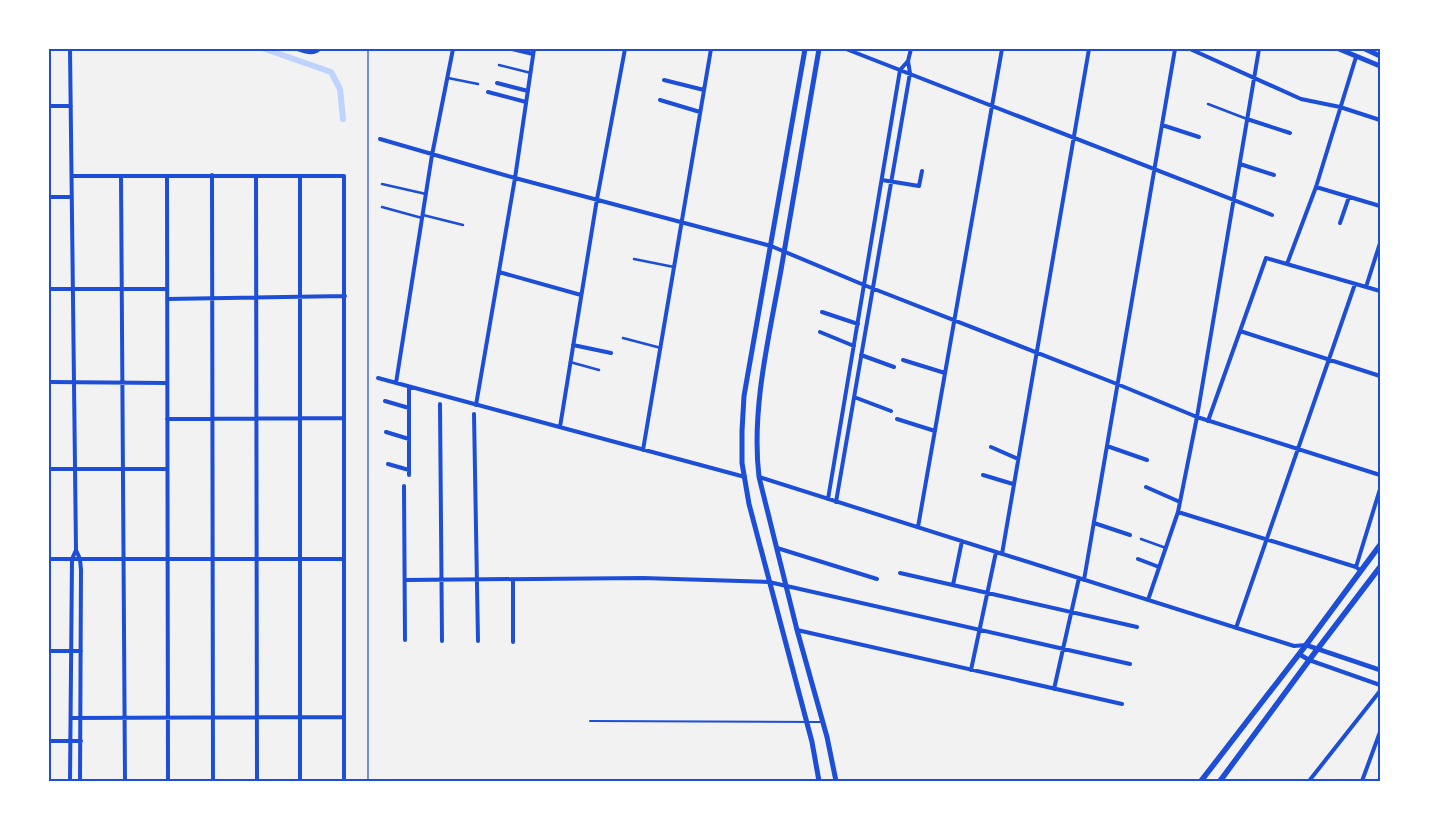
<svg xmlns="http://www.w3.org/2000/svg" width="1429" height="830" viewBox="0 0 1429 830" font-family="'DM Sans',sans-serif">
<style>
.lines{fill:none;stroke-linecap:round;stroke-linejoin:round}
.canal{stroke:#bfd3fe;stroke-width:6}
.service{stroke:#1d4ed8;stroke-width:2}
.pedestrian{stroke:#1d4ed8;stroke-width:2.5}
.minor{stroke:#1d4ed8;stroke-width:4}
.tertiary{stroke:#1d4ed8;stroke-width:4.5}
.secondary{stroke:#1d4ed8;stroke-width:5}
.primary{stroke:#1d4ed8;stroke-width:5.5}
.rail{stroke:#7290e2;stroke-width:2}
.neatline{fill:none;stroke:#1d4ed8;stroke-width:2}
</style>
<rect width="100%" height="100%" fill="#f2f2f2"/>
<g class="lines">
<path class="canal" d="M265,49L331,72L340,89L343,119"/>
<path class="service" d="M590,721L820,722"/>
<path class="pedestrian" d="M499,65L531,73
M448,78L478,84
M1208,104L1247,119
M382,184L426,194
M382,207L422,218
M423,215L463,225
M634,259L674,267
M623,338L661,348
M570,362L599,370
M1141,539L1166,548"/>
<path class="minor" d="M70,49L76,550L80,559L81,570L80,781
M297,49C304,51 313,55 319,49
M512,49L533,54
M846,49L1272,215
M1190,49L1301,99L1340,107L1380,120
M664,80L704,90
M497,83L528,91
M488,92L526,102
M660,100L700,112
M49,106H71
M1247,119L1290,133
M1162,125L1199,137
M380,139L515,178L771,246L864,285L1117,384L1197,417L1380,475
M1240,164L1274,175
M212,175L213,781
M72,176H344V781
M121,176L125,781
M167,176L168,781
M256,176L257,781
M300,176V781
M882,180L919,186L922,171
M1316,187L1380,206
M49,197H72
M1340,223L1349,197
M1287,264L1316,187L1356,57
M499,272L581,295
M1366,287L1380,243
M49,289H167
M167,299L345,296
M822,312L858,324
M1240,331L1380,376
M820,332L854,346
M573,345L611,353
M861,355L894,367
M903,360L945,373
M378,378L745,477
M49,382L167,383
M396,383L432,155L453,49
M854,397L891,411
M385,401L409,408
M440,404L442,641
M476,405L515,178L534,49
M474,414L478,641
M167,419L344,418
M897,419L935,431
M1208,421L1266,258L1380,291
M560,427L597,199L625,49
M386,432L409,439
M1107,446L1147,460
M991,447L1018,459
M643,450L711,49
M388,464L409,470
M49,469H167
M409,475V387
M983,475L1013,484
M759,477L1294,646L1306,645
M404,486L405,640
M1146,487L1180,502
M828,499L900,70L908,61
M836,502L910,73L908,61L911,49
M1178,512L1356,567L1361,571
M1094,523L1130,535
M918,527L1002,49
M777,548L877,579
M1002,554L1089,49
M49,559H344
M1138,559L1159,567
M1356,567L1380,489
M900,573L1137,627
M405,580L643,578L769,582L1130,664
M513,580V642
M1084,580L1175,49
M953,585L962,541
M1148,600L1178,512L1197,417L1259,49
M1236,628L1355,284
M797,630L1122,704
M49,651H81
M971,670L996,552
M1054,689L1079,578
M71,718L344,717
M49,741H81
M70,781L72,559L76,550
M1309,781L1380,691
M1362,781L1380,732"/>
<path class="tertiary" d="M1306,645L1380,670
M1299,654L1309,660L1380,685"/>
<path class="secondary" d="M805,49L744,396L742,431V463L749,504L812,742L819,781
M819,49C806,123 794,196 781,270C769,337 751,410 759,477L797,630L827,737L836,781
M1339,49L1380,66
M1365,49L1380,56"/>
<path class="primary" d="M1201,781L1303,649L1380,545
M1220,781L1313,655L1380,567"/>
<path class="rail" d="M368,49V781"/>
</g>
<rect width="1429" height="830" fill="none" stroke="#ffffff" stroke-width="100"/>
<rect x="50" y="50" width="1329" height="730" class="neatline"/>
</svg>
